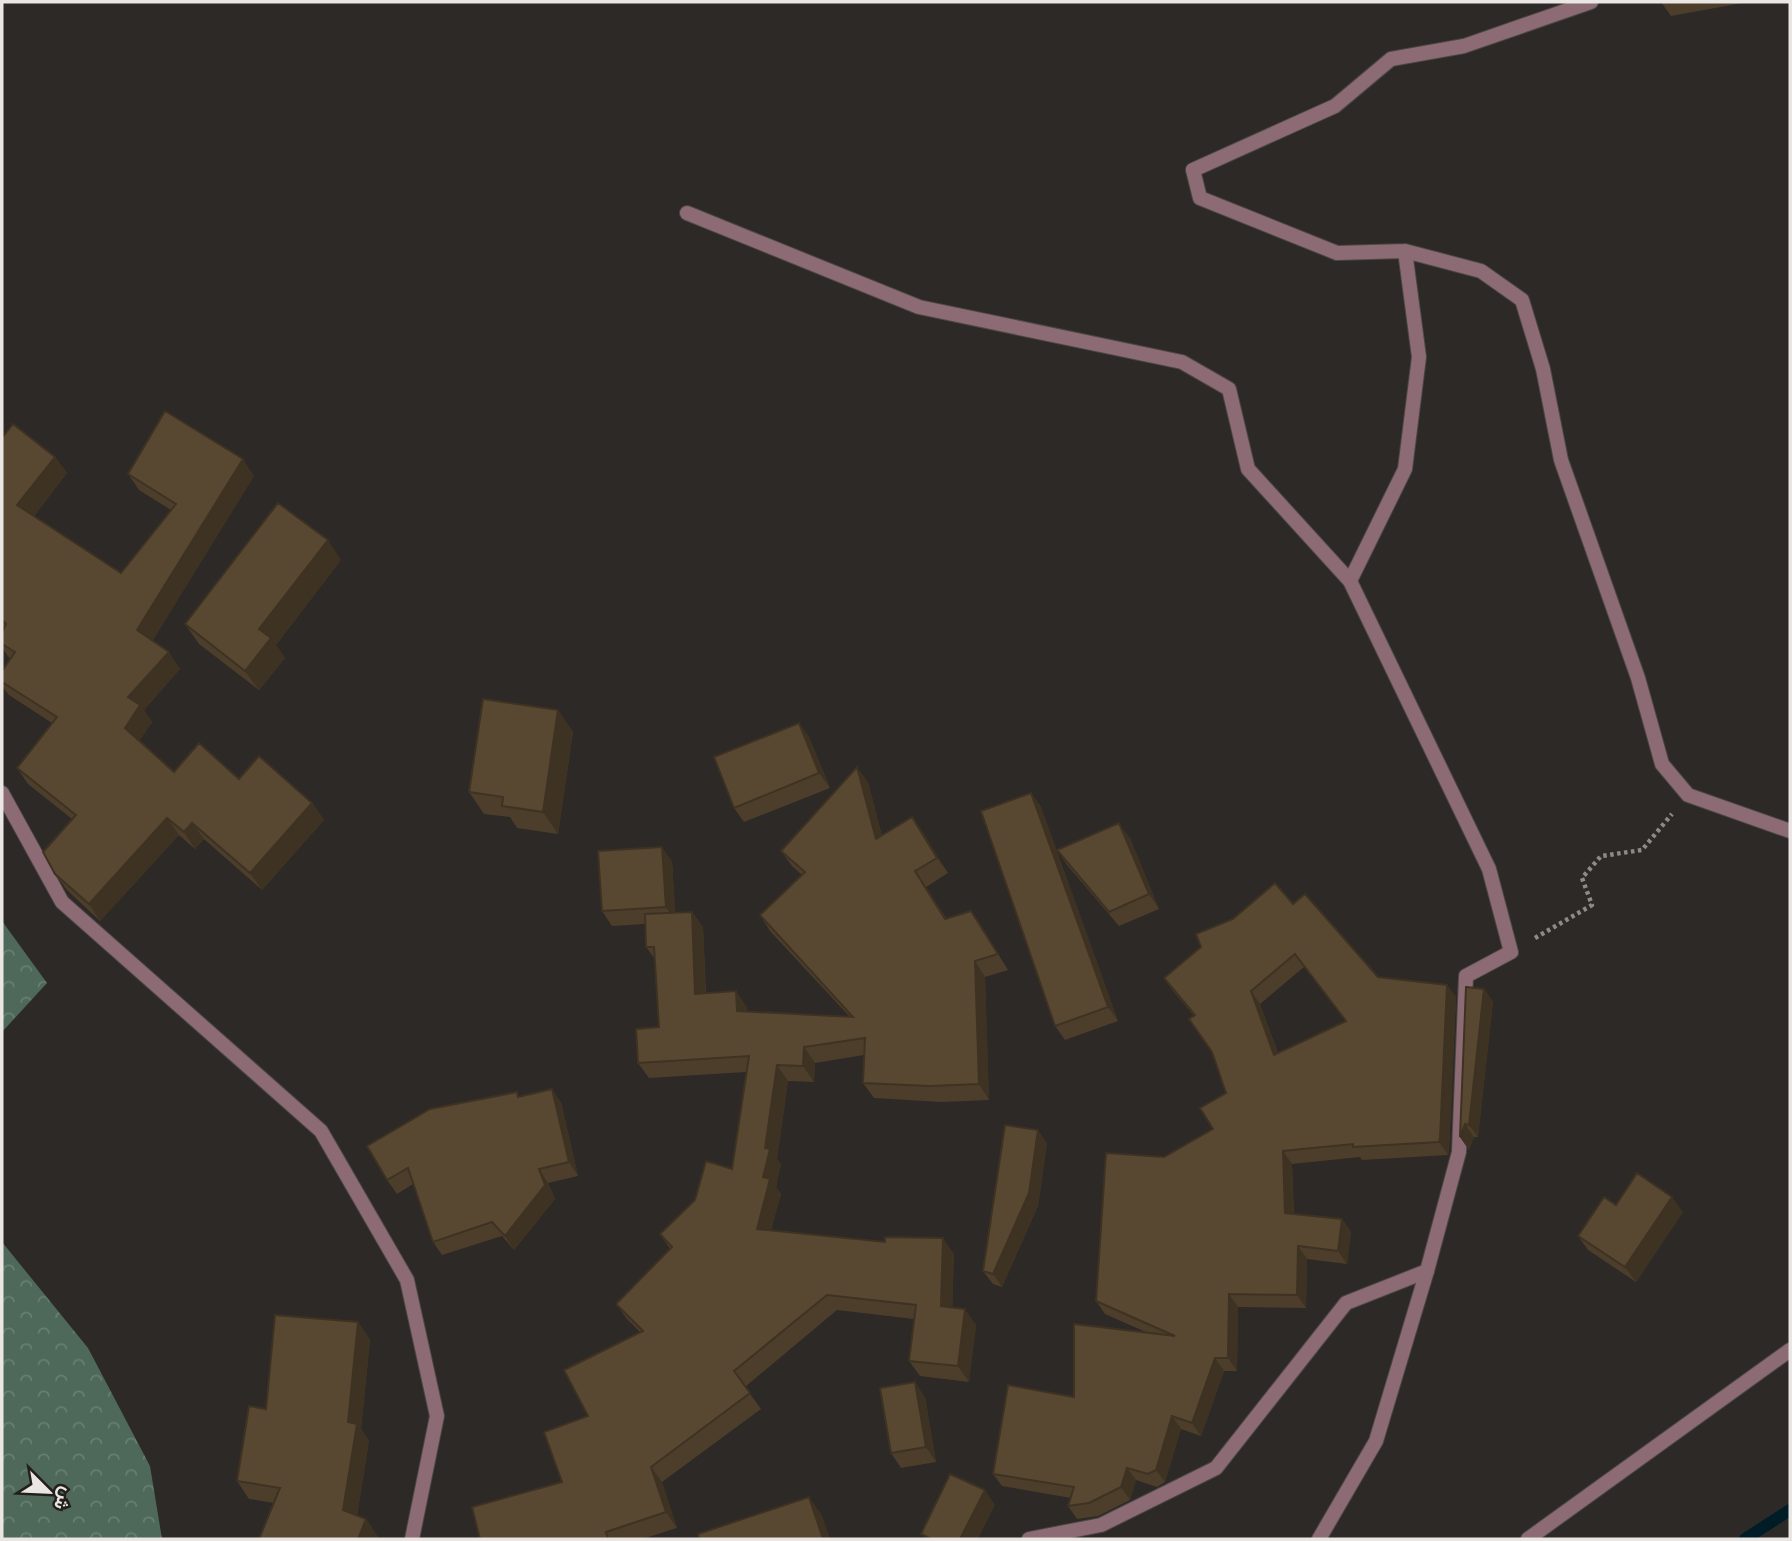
<svg xmlns="http://www.w3.org/2000/svg" width="1792" height="1541" viewBox="0 0 1792 1541" font-family="Figtree,Vazirmatn,sans-serif">
<style>
.forest{fill:url(#forest-crowns)}
.lines{fill:none;stroke-linecap:round;stroke-linejoin:round}
.stream{stroke:#001d27;stroke-width:12}
.service-casing{stroke:#4b4744;stroke-width:16}
.minor-casing{stroke:#4b4744;stroke-width:16}
.tertiary-casing{stroke:#4b4744;stroke-width:16}
.path{stroke:#8e8a88;stroke-width:4.5;stroke-dasharray:3.5 3.5;stroke-linecap:butt}
.service{stroke:#8d6b74;stroke-width:14}
.minor{stroke:#8d6b74;stroke-width:14}
.tertiary{stroke:#8d6b74;stroke-width:14}
.wall{fill:#4c3e2b;fill-rule:evenodd}
.shaded-wall{fill:#3e3223}
.building{fill:#584832;stroke:#3e3223;stroke-width:2;fill-rule:evenodd}
</style>
<defs>
<pattern id="forest-crowns" width="20" height="18" patternUnits="userSpaceOnUse" patternTransform="scale(1.75)"><rect width="20" height="18" fill="#4e6959"/><path d="M2 6a3 3 0 1 1 6 0M12 15a3 3 0 1 1 6 0" fill="none" stroke="#687e71"/></pattern>
</defs>
<rect width="100%" height="100%" fill="#2d2926"/>
<path class="forest" d="M2,921L47,983L2,1032Z
M2,1242L88,1348L150,1466L162,1539H2Z"/>
<g class="lines">
<path class="stream" d="M1745,1539L1790,1510"/>
<g class="service-casing">
<path id="service" d="M687,213L919,307L1182,362L1229,389L1248,469L1350,581L1489,869L1511,952L1466,976L1459,1152L1427,1271L1346,1303L1216,1468L1101,1525L1029,1539"/>
</g>
<g class="minor-casing">
<path id="minor" d="M1591,2L1464,46L1391,59L1335,106L1193,170L1200,198L1337,253L1405,251L1481,271L1522,300L1543,369L1561,460L1638,678L1662,764L1688,795L1790,831
M1350,581L1405,469L1419,357L1405,251
M2,793L62,902L321,1131L407,1280L437,1416L412,1539
M1319,1539L1376,1441L1427,1271"/>
</g>
<g class="tertiary-casing">
<path id="tertiary" d="M1528,1539L1790,1350"/>
</g>
<path class="path" d="M1535,938L1592,905L1582,878L1601,856L1642,850L1672,814"/>
<use href="#service" class="service"/>
<use href="#minor" class="minor"/>
<use href="#tertiary" class="tertiary"/>
</g>
<path class="wall" d="M1661,2H1748L1671,16Z
M2,438L55,457L67,473L34,516L121,573L171,510L139,490L128,474L254,476L152,641L180,669L144,710L152,722L139,741L174,772L239,779L312,803L324,820L262,890L204,839L195,849L179,835L100,921L67,890L55,874L72,819L28,784L17,768L52,723L9,695L2,686V671L10,659L2,648V632L4,629L2,627Z
M341,560L276,645L285,658L259,690L199,644L185,624Z
M558,710L573,732L558,834L517,828L510,817L484,814L469,792Z
M799,723L809,737L830,788L744,822L734,808Z
M868,782L882,836L912,817L948,873L926,887L946,918L981,926L1008,970L985,977L989,1100L941,1102L874,1098L863,1083L864,1055L815,1063L814,1082L788,1081L777,1159L781,1164L776,1187L781,1194L771,1230L954,1254L952,1308L976,1325L969,1382L920,1376L909,1361L914,1319L837,1310L745,1387L761,1409L662,1482L677,1528L642,1539H480L562,1482L588,1416L640,1332L627,1319L616,1304L670,1249L660,1234L732,1169L746,1072L649,1078L638,1063L659,1027L655,959L646,947L645,924L612,926L602,911L672,861L675,913L692,912L703,927L706,993L747,1007V1012L850,1017L770,931L760,915L802,875L792,866L781,851Z
M1031,793L1041,807L1118,1021L1065,1040L1055,1026Z
M1130,838L1159,909L1119,926L1067,865L1057,850Z
M1293,904L1378,977L1447,985L1456,997L1449,1151L1448,1155L1362,1160L1360,1157L1292,1164L1294,1214L1342,1219L1351,1232L1347,1264L1307,1259L1306,1308L1238,1307L1237,1371H1224L1201,1436L1181,1429L1165,1482L1157,1487L1136,1480L1130,1500L1098,1516L1077,1519L1068,1506L1071,1498L1002,1486L993,1474L1074,1397L1148,1333L1105,1314L1096,1301L1164,1157L1213,1129L1226,1093L1213,1053L1194,1016L1173,991L1164,978ZM1304,967L1346,1021L1278,1053L1260,1004Z
M1484,989L1493,1002L1478,1137H1474L1469,1150L1460,1137Z
M520,1096L561,1102L578,1176L548,1183L555,1199L514,1250L502,1236L442,1255L433,1242L413,1184L397,1194L387,1180Z
M1047,1143L1038,1206L1002,1287L993,1284L983,1271Z
M1616,1205L1683,1212L1636,1282L1588,1250L1578,1236Z
M358,1322L370,1340L361,1429L369,1441L357,1516L366,1519L378,1537L274,1503L249,1499L237,1481L266,1409Z
M925,1397L936,1462L901,1468L891,1453Z"/>
<path class="shaded-wall" d="M55,457L67,473L29,522L17,505Z
M243,459L254,476L149,647L137,630Z
M328,540L341,560L276,645L285,658L259,690L245,671L259,629Z
M169,652L180,669L144,710L152,722L137,745L125,728L128,697Z
M558,710L573,732L558,834L543,812Z
M799,723L809,737L830,788L819,773Z
M857,767L868,782L887,855L876,839Z
M1031,793L1041,807L1118,1021L1108,1007Z
M312,803L324,820L262,890L250,873Z
M912,817L923,832L948,873L937,858Z
M167,818L179,835L100,921L89,904Z
M192,823L204,839L195,849L184,832Z
M1119,823L1130,838L1159,909L1149,894Z
M662,847L672,861L676,922L666,907Z
M915,871L926,887L955,934L945,919Z
M692,912L703,927L706,1009L695,994Z
M975,961L985,977L989,1100L979,1084Z
M1447,985L1456,997L1449,1151L1448,1155L1439,1142Z
M1484,989L1493,1002L1478,1137L1469,1125Z
M736,991L747,1007L748,1027L737,1011Z
M1251,991L1260,1004L1283,1068L1274,1055Z
M804,1047L815,1063L814,1082L803,1066Z
M777,1065L788,1081L777,1159L781,1164L776,1187L781,1194L767,1244L757,1229L763,1177L765,1148Z
M552,1089L561,1102L578,1176L569,1162Z
M1465,1124L1474,1137L1469,1150L1460,1137Z
M1038,1130L1047,1143L1038,1206L1002,1287L993,1274Z
M1283,1151L1292,1164L1294,1226L1285,1213Z
M539,1169L548,1183L555,1199L514,1250L505,1236Z
M1672,1197L1683,1212L1636,1282L1625,1267Z
M1342,1219L1351,1232L1347,1264L1338,1251Z
M943,1238L954,1254L952,1322L941,1306Z
M1298,1246L1307,1259L1306,1308L1297,1295Z
M1229,1294L1238,1307L1237,1371L1228,1358Z
M965,1309L976,1325L969,1382L958,1366Z
M358,1322L370,1340L361,1429L369,1441L355,1527L343,1510L348,1422Z
M1215,1358L1224,1371L1201,1436L1192,1423Z
M915,1382L925,1397L936,1462L926,1447Z
M1172,1416L1181,1429L1165,1482L1156,1470Z
M651,1467L662,1482L677,1528L666,1512Z
M1127,1468L1136,1480L1130,1500L1121,1487Z
M985,1490L995,1505L978,1539H960Z
M809,1497L822,1515L830,1539H823Z
M366,1519L378,1537L377,1539H358Z"/>
<path class="building" d="M165,411L243,459L137,630L169,652L128,697L140,705L125,728L174,772L199,743L239,779L259,756L312,803L250,873L192,823L184,832L167,818L89,904L55,874L43,852L76,815L17,768L57,717L2,682V671L15,652L2,644V632L6,624L2,620V438L13,424L55,457L17,505L121,573L176,504L128,474Z
M278,503L328,540L259,629L271,638L245,671L185,624Z
M483,699L558,710L543,812L502,806L503,797L469,792Z
M799,723L819,773L734,808L714,757Z
M857,767L876,839L912,817L937,858L915,871L945,919L971,911L998,954L975,961L979,1084L930,1086L863,1083L865,1038L804,1047L803,1066L777,1065L765,1148L770,1149L763,1177L770,1179L757,1229L885,1242V1237L943,1238L941,1306L965,1309L958,1366L909,1361L916,1305L827,1295L734,1371L750,1393L651,1467L666,1512L606,1532L608,1539H480L472,1507L562,1482L544,1432L588,1416L564,1370L643,1331L616,1304L672,1247L660,1234L695,1200L706,1161L732,1169L749,1056L638,1063L636,1029L659,1027L654,947H646L645,914L692,912L695,994L736,991L737,1011L853,1017L760,915L805,872L781,851Z
M1031,793L1108,1007L1055,1026L981,811Z
M1119,823L1149,894L1109,912L1057,850Z
M662,847L666,907L602,911L598,851Z
M1275,883L1293,904L1305,894L1378,977L1447,985L1440,1138L1439,1142L1353,1147V1144L1283,1151L1285,1213L1342,1219L1338,1251L1298,1246L1297,1295L1229,1294L1228,1358H1215L1192,1423L1172,1416L1156,1470L1148,1474L1127,1468L1121,1487L1089,1503L1068,1506L1074,1487L993,1474L1008,1385L1074,1397V1324L1175,1336L1096,1301L1106,1153L1164,1157L1213,1129L1200,1108L1226,1093L1212,1052L1189,1019L1195,1015L1164,978L1201,947L1196,934L1233,919ZM1295,954L1346,1021L1274,1055L1251,991Z
M1466,987L1484,989L1469,1125L1465,1124L1460,1137Z
M552,1089L569,1162L539,1169L545,1185L505,1236L492,1222L433,1242L408,1168L387,1180L367,1146L430,1109L517,1092L518,1097Z
M1005,1125L1038,1130L1029,1193L993,1274L983,1271Z
M1637,1173L1672,1197L1625,1267L1578,1236L1604,1197L1616,1205Z
M275,1315L358,1322L348,1422L357,1424L343,1510L366,1519L358,1539H259L280,1488L237,1481L249,1406L266,1409Z
M915,1382L926,1447L891,1453L880,1388Z
M950,1474L985,1490L960,1539H931L921,1534Z
M809,1497L823,1539H699L698,1534Z"/>
<rect width="1792" height="1541" fill="none" stroke="#e9e6e4" stroke-width="7"/>
<g transform="translate(49 1492) rotate(114)" stroke="#23201c" stroke-width="5" paint-order="stroke">
<path d="M0-5L12 26L0 18L-12 26Z" fill="#e9e6e4"/>
<text y="-10" font-size="19" font-weight="bold" text-anchor="middle" fill="#e9e6e4">ش</text>
</g>
</svg>
